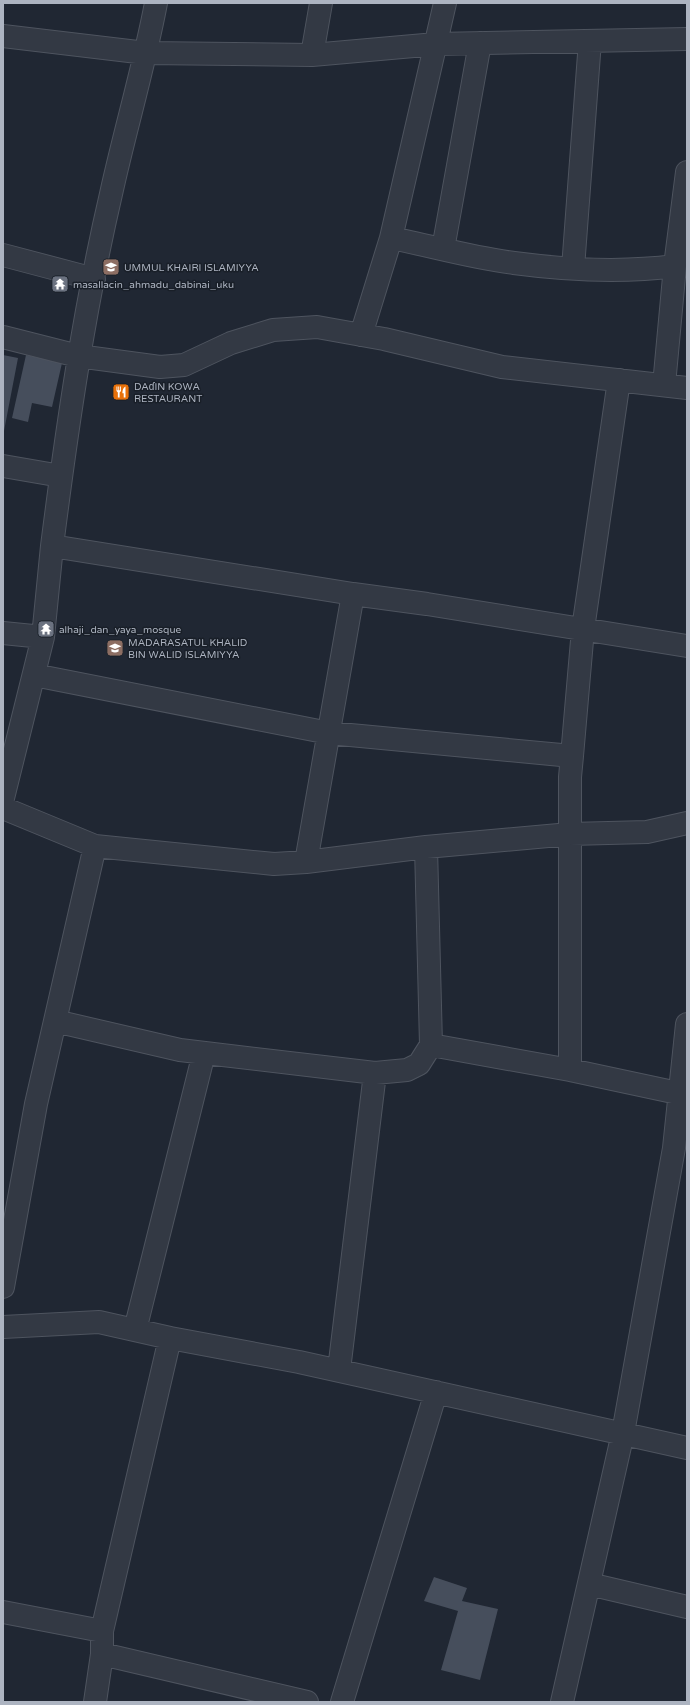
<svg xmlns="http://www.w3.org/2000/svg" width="690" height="1705" viewBox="0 0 690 1705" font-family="'Varela Round',sans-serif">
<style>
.building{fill:#464e5c}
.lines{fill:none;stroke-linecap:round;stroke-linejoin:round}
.street-casing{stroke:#4e545f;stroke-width:24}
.street{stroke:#333944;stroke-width:22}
.labels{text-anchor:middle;stroke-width:3;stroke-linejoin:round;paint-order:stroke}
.poi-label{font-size:10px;fill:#adb4c1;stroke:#191f28;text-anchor:start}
</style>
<rect width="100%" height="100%" fill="#202733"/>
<path class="building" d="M3,355L18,358L4,431H3Z
M26,355L62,363L52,407L32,403L28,422L12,418Z
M434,1577L467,1588L462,1601L498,1609L480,1680L441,1670L458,1611L424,1601Z"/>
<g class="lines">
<g class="street-casing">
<path id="street" d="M3,36L146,53L312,55L436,44L687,39
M312,55L321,3
M391,238C432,246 473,258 514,263C567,270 621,273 675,266
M443,249L480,43
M3,255L94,279
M573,268L590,41
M361,335L391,238L445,3
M3,337L78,356L160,367L184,365L231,343L273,330L317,327L384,339L502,367L687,388
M664,385L675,266L687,172
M3,466L61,476
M52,546C67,428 84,310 111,194C125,130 144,67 156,3
M3,633L43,637
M34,675L329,733L572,756L570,777V1070
M572,756L583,629L619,380
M3,798L43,637L52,546L353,594L427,604L687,646
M3,808L95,846L274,864L306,862L426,847L570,834L647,832L687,823
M306,862L353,594
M55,1021L180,1050L375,1073L407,1070L419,1064L431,1045L426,847
M431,1045L570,1070L687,1095
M3,1287L36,1104L95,846
M3,1327L99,1322L170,1338L299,1362L687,1448
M135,1330L204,1053
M339,1370L375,1073
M589,1584L687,1607
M3,1612L102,1631
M102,1654L307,1702
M95,1702L102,1654V1631L170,1338
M342,1702L436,1392
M562,1702L623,1433L674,1148L687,1024"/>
</g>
<use href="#street" class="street"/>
</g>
<defs>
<g id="school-square" transform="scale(0.9)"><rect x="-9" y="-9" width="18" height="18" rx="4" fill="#8d6e63" stroke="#191f28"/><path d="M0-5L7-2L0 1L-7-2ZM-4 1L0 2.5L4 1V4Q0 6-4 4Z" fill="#fff"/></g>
<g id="temple-square" transform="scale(0.9)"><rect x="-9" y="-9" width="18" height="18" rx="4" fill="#6b7280" stroke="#191f28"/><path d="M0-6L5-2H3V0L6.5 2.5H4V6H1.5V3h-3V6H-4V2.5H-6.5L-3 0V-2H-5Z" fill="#fff"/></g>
<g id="restaurant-square" transform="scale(0.9)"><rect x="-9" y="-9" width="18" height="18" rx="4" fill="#e8710a" stroke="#191f28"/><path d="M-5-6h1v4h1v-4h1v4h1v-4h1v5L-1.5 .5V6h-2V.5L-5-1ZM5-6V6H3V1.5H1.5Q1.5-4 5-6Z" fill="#fff"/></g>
</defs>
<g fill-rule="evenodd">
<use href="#school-square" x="111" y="267"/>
<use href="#temple-square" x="60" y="284"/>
<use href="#restaurant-square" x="121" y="392"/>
<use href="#temple-square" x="46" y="629"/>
<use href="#school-square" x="115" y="648"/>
</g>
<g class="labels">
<g class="poi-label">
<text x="124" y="271">UMMUL KHAIRI ISLAMIYYA</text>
<text x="73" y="288">masallacin_ahmadu_dabinai_uku</text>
<text x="134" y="390">DAɗIN KOWA<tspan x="134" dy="12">RESTAURANT</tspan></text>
<text x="59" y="633">alhaji_dan_yaya_mosque</text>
<text x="128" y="646">MADARASATUL KHALID<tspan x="128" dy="12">BIN WALID ISLAMIYYA</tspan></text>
</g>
</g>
<rect width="690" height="1705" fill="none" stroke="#adb4c1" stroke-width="8"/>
</svg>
